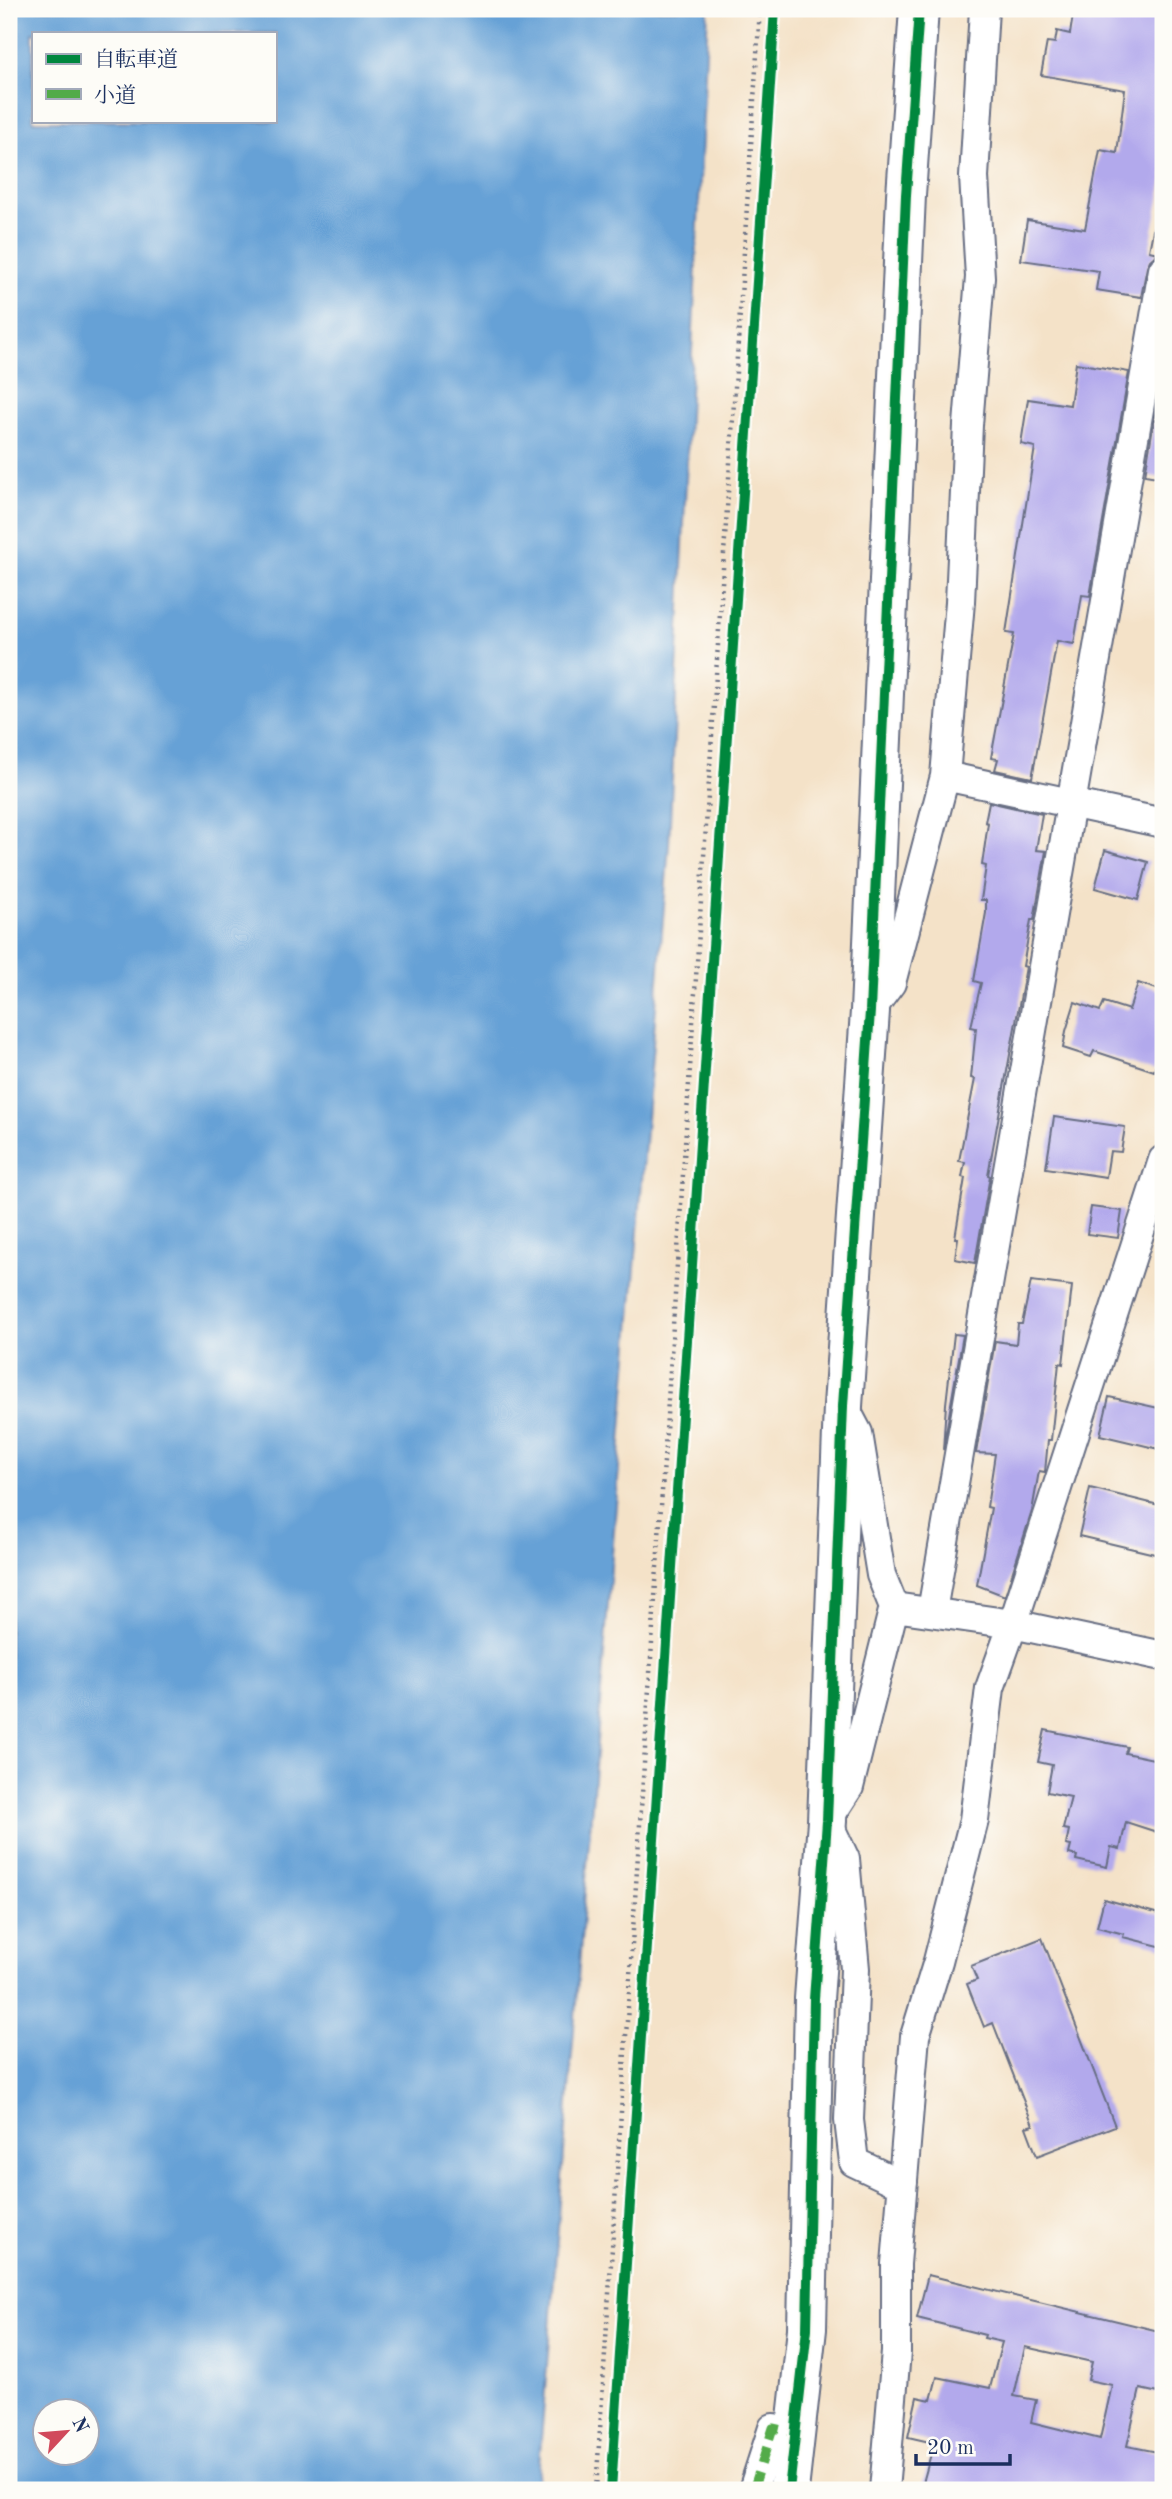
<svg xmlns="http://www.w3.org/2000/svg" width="1172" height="2499" viewBox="0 0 1172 2499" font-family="'Old Standard TT','Noto Serif JP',serif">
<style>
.water{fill:#66a1d6;stroke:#40689a;stroke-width:2;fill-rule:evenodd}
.building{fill:#b2a9ec;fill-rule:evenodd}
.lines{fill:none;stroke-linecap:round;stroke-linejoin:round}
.street-casing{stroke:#676e83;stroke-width:32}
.secondary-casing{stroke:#676e83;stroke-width:42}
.path{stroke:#676e83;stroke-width:4.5;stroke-dasharray:2 5;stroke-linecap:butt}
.street{stroke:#fff;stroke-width:28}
.secondary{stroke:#fff;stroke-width:38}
.quiet{stroke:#52ab49;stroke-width:9;stroke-dasharray:18 9;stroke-linecap:butt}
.cycleway-casing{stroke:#fdfcf7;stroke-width:15}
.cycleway{stroke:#00873e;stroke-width:10}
</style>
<rect width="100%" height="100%" fill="#fdfcf7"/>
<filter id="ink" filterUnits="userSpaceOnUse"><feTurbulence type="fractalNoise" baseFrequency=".0143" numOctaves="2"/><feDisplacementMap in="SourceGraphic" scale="14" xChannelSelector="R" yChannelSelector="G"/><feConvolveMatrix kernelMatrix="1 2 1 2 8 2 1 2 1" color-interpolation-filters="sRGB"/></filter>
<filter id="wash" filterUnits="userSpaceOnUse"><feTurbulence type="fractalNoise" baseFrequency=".00686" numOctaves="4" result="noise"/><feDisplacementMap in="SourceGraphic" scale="28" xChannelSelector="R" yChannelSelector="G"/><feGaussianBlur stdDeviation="1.57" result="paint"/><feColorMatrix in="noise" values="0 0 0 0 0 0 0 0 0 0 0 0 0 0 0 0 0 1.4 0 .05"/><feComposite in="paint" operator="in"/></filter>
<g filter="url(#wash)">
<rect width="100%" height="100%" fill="#f4e2c8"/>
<path class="water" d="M9,9H708L669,844L537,2490H9ZM33,33H275V121H33ZM46,2412H88V2454H46Z"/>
<g id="blocks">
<path class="building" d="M1074,9H1119L1163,16V180L1149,251L1158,253L1150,260L1147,267L1141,297L1096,290L1099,271L1021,260L1027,220L1085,229L1100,150L1117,153L1125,90L1041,75L1047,42L1055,43L1057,31L1070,34Z
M1076,363L1129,372L1090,596L1082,595L1074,644L1057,641L1032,778L995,770L998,759L991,758L1014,634L1006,633L1035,447L1021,444L1028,399L1070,405Z
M1161,377H1163V478L1145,475Z
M989,802L1042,814L1036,850L1046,851L1034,920H1031L1023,966L1026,967L988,1175L990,1176L975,1263L955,1259L958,1238H955L965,1178L962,1177L965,1162L959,1161L975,1079L971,1078L976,1028L971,1027L981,983L974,981L986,913V900H981L986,866L982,865L988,823L985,822Z
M1105,850L1148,862L1138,900L1095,888Z
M1138,983L1163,991V1045L1154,1071L1094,1051L1091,1057L1063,1048L1066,1031L1075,1002L1100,1011L1104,1002L1129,1010Z
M1054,1117L1125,1127L1121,1152L1110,1151L1106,1177L1046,1168Z
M1091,1207L1122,1211L1118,1238L1087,1234Z
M1031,1281L1072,1286L1063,1364L1059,1363L1051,1440H1048L1045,1472L1039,1471L1032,1511L1005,1596L977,1585L991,1508L987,1507L995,1454L976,1453L995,1341L1016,1344L1018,1324H1022Z
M954,1334L963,1335L943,1450L946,1404Z
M1109,1397L1163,1409V1450L1100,1435Z
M1090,1488L1163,1506V1534L1159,1555L1079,1536Z
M1045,1730L1127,1747L1125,1753L1163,1761V1834L1126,1822L1120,1849L1111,1847L1107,1867L1076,1860L1077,1856L1069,1854L1071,1846L1066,1845L1069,1830L1063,1829L1071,1797L1047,1792L1052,1765L1038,1762Z
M1104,1899L1163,1915V1947L1123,1937L1124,1934L1097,1927Z
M1042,1938L1115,2126L1037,2156L1026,2127L1033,2125L993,2023L984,2027L967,1984L977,1980L971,1966Z
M928,2275L1163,2332V2394L1140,2389L1127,2446L1163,2453V2490H921L934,2443L908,2437L917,2397L931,2400L937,2377L990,2388L1002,2342L984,2338L985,2335L917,2318ZM1025,2347L1092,2362L1088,2380L1112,2385L1100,2439L1031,2422L1036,2400L1014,2396Z"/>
</g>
</g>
<g filter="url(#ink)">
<use href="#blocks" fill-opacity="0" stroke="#676e83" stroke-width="2"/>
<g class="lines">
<g class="street-casing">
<path id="street" d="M945,776L1163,823
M870,1011L891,983L945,776L960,602L968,425L980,277L974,177L984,9
M848,1414L858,1433L881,1575L894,1607
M932,1611L1163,270
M903,2182L890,2179L854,2162L849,2120L855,1969L845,1859L827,1821L849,1787L894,1607L1013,1624L1163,1656
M753,2490L773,2428L796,2433
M884,2490L896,2352V2264L915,2036L938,1961L974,1820L990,1688L1013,1624L1163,1160"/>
</g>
<g class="secondary-casing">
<path id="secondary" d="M789,2490L807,2329L814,1999L827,1821L843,1406L870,1011L906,195L919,9"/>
</g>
<path class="path" d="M596,2490L760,9"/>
<use href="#street" class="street"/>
<use href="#secondary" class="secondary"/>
<path class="quiet" d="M753,2490L773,2428L796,2433"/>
<g class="cycleway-casing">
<path id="cycleway" d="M611,2490L775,9
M789,2490L807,2329L814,1999L827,1821L843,1406L870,1011L906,195L919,9"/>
</g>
<use href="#cycleway" class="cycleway"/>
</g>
</g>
<rect width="1172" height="2499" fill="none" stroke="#fdfcf7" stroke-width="35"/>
<rect x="32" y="32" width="245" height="91" fill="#fdfcf7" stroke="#a3aaba" stroke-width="2"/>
<rect x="46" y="54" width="35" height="10" fill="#00873e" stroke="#a3aaba" stroke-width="2"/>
<text x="94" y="66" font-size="21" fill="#1b2f5e">自転車道</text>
<rect x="46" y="89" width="35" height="10" fill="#52ab49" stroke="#a3aaba" stroke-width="2"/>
<text x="94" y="102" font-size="21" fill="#1b2f5e">小道</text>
<g transform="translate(66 2432) rotate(64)"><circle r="33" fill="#fdfcf7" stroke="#a3aaba" stroke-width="2"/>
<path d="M0-5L12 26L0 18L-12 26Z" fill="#d1495b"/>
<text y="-10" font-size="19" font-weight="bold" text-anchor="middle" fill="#1b2f5e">N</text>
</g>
<path d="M916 2454v10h94v-10" fill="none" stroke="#1b2f5e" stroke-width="3.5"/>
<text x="927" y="2454" font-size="21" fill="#1b2f5e" stroke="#fdfcf7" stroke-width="5" paint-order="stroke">20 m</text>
</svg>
